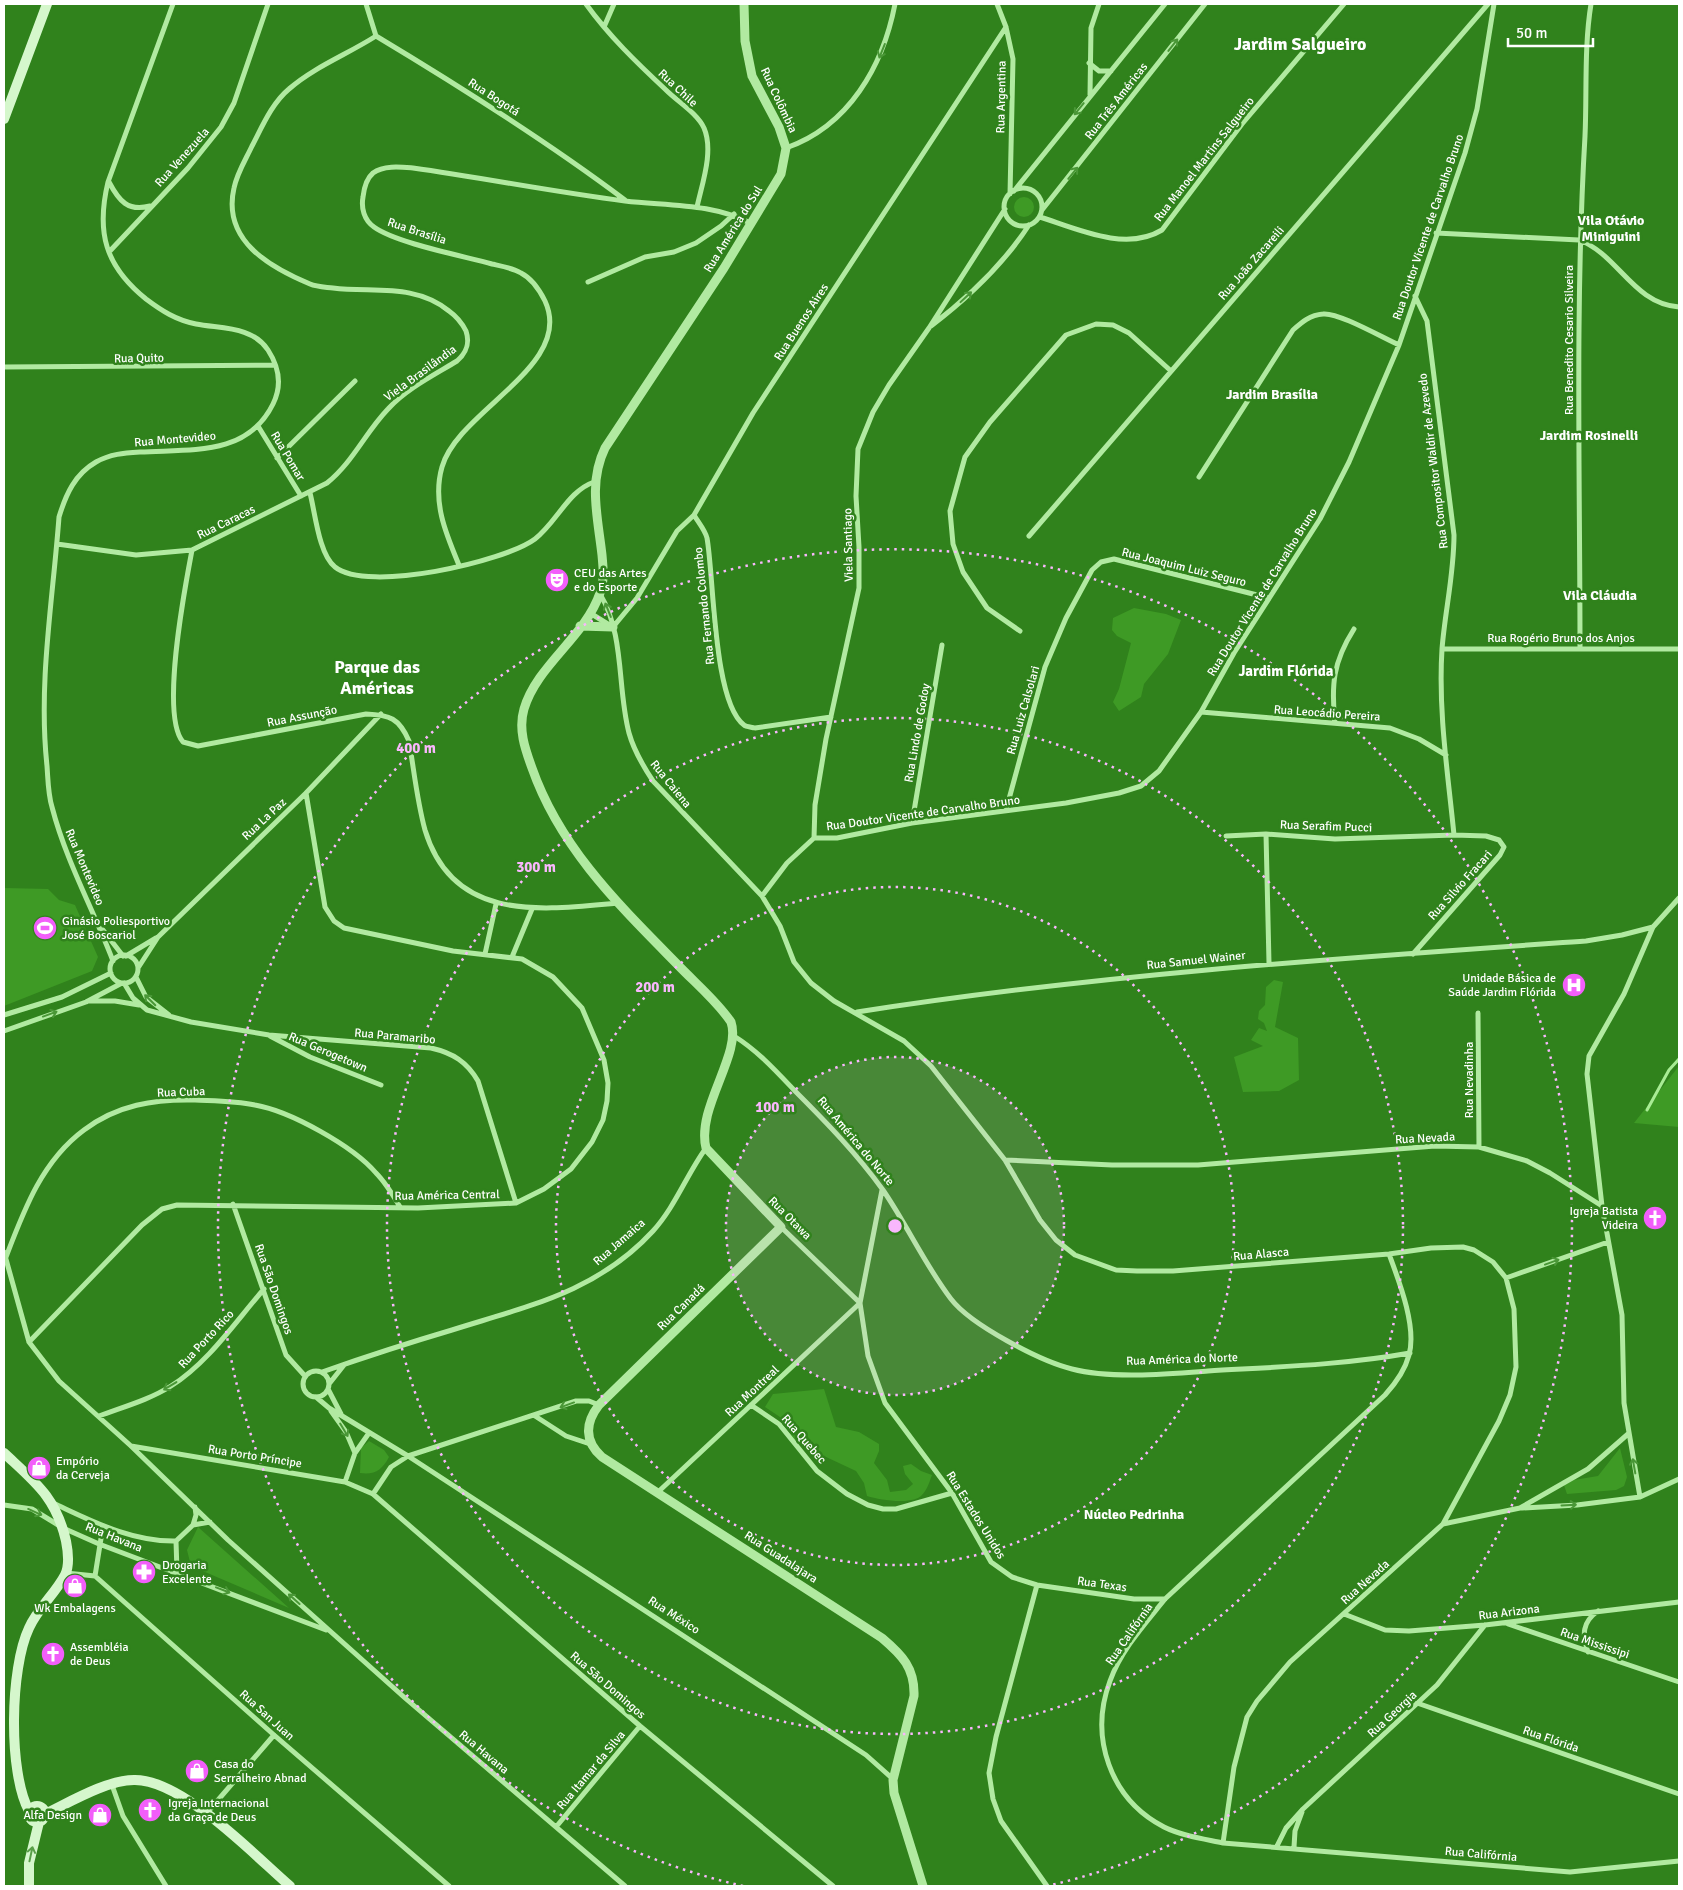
<svg xmlns="http://www.w3.org/2000/svg" width="1683" height="1890" viewBox="0 0 1683 1890" font-family="Signika,sans-serif">
<style>
.green{fill:#3e9a25}
.lines{fill:none;stroke-linecap:round;stroke-linejoin:round}
.stream{stroke:#a8ec94;stroke-width:3}
.minor{stroke:#b1eaa1;stroke-width:5}
.tertiary{stroke:#b1eaa1;stroke-width:9}
.secondary{stroke:#d5f7cc;stroke-width:10}
.oneway{stroke:#4a9737}
.oneway2{stroke:#599f48}
.ring{fill:none;stroke:#f9b7fd;stroke-width:2.5;stroke-dasharray:2.5 5}
.labels{text-anchor:middle;stroke-width:5;stroke-linejoin:round;paint-order:stroke}
.street-label{font-size:12px;fill:#fff;stroke:#30821c}
.poi-label{font-size:12px;fill:#fff;stroke:#30821c;text-anchor:start}
.neighbourhood-label{font-size:14px;font-weight:bold;fill:#fff;stroke:#30821c}
.quarter-label{font-size:15px;font-weight:bold;fill:#fff;stroke:#30821c}
.district-label{font-size:18px;font-weight:bold;fill:#fff;stroke:#30821c}
.centre{fill:#f9b7fd;stroke:#30821c;stroke-width:2.5}
.ring-label{font-size:15px;text-anchor:middle;font-weight:bold;fill:#f9b7fd;stroke:#30821c;stroke-width:5;stroke-linejoin:round;paint-order:stroke}
</style>
<rect width="100%" height="100%" fill="#30821c"/>
<path class="green" d="M1014 207a10 10 0 1 1 20 0a10 10 0 1 1-20 0Z
M1134,608L1166,614L1181,620L1168,654L1144,684L1141,697L1119,711L1113,702L1119,689L1131,643L1117,636L1112,630L1113,618Z
M4,888L48,889L59,900L75,905L98,957L92,971L4,1006Z
M1274,980L1283,982L1275,1027L1298,1038L1299,1080L1279,1091L1243,1092L1234,1057L1263,1046L1251,1040L1259,1028L1267,1031L1264,1023L1258,1019L1259,1011L1265,1005L1266,987Z
M1679,1066V1127L1634,1123Z
M824,1389L836,1427L859,1432L879,1444V1451L874,1463L887,1480L890,1492L906,1490L913,1484L905,1474L903,1466L911,1464L921,1471L932,1475C929,1483 926,1494 918,1498C905,1504 880,1500 867,1496L864,1483L856,1471L809,1449L794,1439L780,1417L765,1407L773,1394Z
M369,1441L384,1450L389,1457C382,1470 375,1475 360,1473L361,1448Z
M1620,1448L1627,1477L1624,1486L1616,1490L1567,1494L1564,1485L1574,1480L1598,1476Z
M198,1527L289,1608L191,1566L187,1550Z"/>
<g class="lines">
<path class="stream" d="M1647,1110L1669,1070L1679,1059"/>
<path class="minor" d="M366,4L376,36C461,87 545,140 625,200
M586,4C609,36 637,63 666,90C678,102 697,113 704,128C714,151 702,184 697,207
M997,4L1006,27L1013,59L1010,194
M604,27L614,4
M1089,63L1099,71H1111
M1090,95L1091,28L1099,4
M786,148C849,126 883,66 895,4
M109,182C119,201 128,212 150,206
M1004 207a19 19 0 1 1 38 0a19 19 0 1 1-38 0Z
M1014,191L1165,4
M1042,210L1205,4
M1040,217C1077,229 1126,252 1162,230L1242,124L1344,4
M1436,233L1579,240C1618,254 1633,304 1679,307
M109,252L188,168L221,127L234,103L268,4
M588,282L645,257L674,252L696,243L721,226L734,214
M1415,296L1427,321L1454,535C1454,574 1445,611 1442,649C1438,711 1448,774 1454,835
M931,326C969,297 1003,265 1029,225
M4,367L274,365
M258,426L301,496
M277,458L355,381
M1199,477L1293,330C1302,322 1310,315 1323,314C1338,312 1383,338 1399,345
M310,493C315,512 319,555 335,567C367,593 504,562 535,539C557,522 568,491 594,482
M694,515C698,522 705,530 707,538C714,576 713,702 744,725C746,727 752,727 755,728L831,717
M1029,536L1488,4
M57,544L136,555L192,550L327,483C353,462 365,433 388,409C406,389 434,375 457,361C467,352 470,343 466,331C462,323 456,316 449,311C415,283 373,293 333,288C325,287 317,287 310,284C269,267 222,240 234,188C237,173 246,159 252,146C262,127 272,103 289,89C314,67 348,54 376,36
M192,550C185,587 160,715 183,742L198,746L366,714C390,715 399,718 409,741C414,770 417,801 425,830C453,923 542,910 618,903
M459,565C446,534 432,502 442,467C458,410 575,366 545,301C540,291 531,278 521,273C513,268 501,266 492,264C463,256 396,243 374,227C364,220 361,208 363,197C364,188 366,179 373,173C384,165 401,167 413,168C484,178 554,192 625,201C668,206 713,203 752,224
M600,594C625,635 617,688 629,733C634,751 643,766 653,781L762,896L780,926L794,962L811,983L834,1001L904,1041L931,1066L1005,1160L1040,1220L1056,1240L1075,1255L1116,1270L1137,1271H1173L1389,1254L1431,1248L1463,1247L1474,1250L1493,1262L1506,1278L1514,1309L1516,1367L1510,1395L1499,1421L1443,1524
M590,613L611,626
M613,627L637,598L677,531L694,515L753,413L1006,27
M1020,631L987,608L963,572L953,544L950,511L965,457L990,422L1066,335L1096,324L1113,325L1129,333L1171,371
M1580,648C1580,477 1575,306 1585,136C1587,92 1584,47 1591,4
M1442,649H1679
M1201,712L1390,728L1419,739L1446,755
M1335,723C1331,685 1333,662 1354,629
M1006,810L1045,667L1066,618L1092,570L1101,562L1114,559L1269,598
M912,823L942,645
M1226,836L1266,834
M814,838L815,805L826,739L859,588V547L856,496L858,449L873,412L889,385L929,328L1005,209
M762,896L787,863L814,838H837L912,823L1066,803L1119,793L1141,786L1159,771L1201,712L1234,653L1320,519L1349,462L1399,345L1465,153L1477,109L1494,4
M103,930L123,956
M485,954L496,904
M110 969a14 14 0 1 1 28 0a14 14 0 1 1-28 0Z
M126,956L156,938
M512,957L532,909
M113,961C93,909 66,861 52,807C48,794 48,779 47,766C38,683 53,599 59,517C66,494 75,474 96,462C110,454 124,453 140,452C190,449 247,457 273,404C282,386 279,367 268,350C252,326 222,329 196,324C176,320 162,311 146,299C105,266 96,232 108,182L173,4
M1269,963L1266,834L1335,839L1454,835L1486,836L1499,840L1504,847L1500,855L1413,954
M138,968L158,937L306,793L381,714
M136,977L146,997L169,1015
M124,983L133,998L147,1010L191,1022L269,1035L431,1048C453,1053 467,1062 478,1081L516,1203
M89,1001H115L139,1005
M857,1012C1099,974 1343,958 1586,941L1622,935L1653,927L1679,898
M1478,1013L1479,1147
M4,1015L62,997L111,973
M4,1031L86,1002L122,983
M270,1036L310,1057L381,1085
M734,1036C758,1051 776,1071 795,1091C826,1122 857,1154 883,1190C907,1225 925,1265 951,1299C971,1325 1040,1361 1072,1369C1110,1379 1168,1374 1208,1371C1275,1367 1343,1365 1410,1353
M1005,1160L1112,1165H1198L1435,1146L1479,1147L1527,1161L1550,1173L1602,1206
M882,1190L860,1303L868,1356L885,1403L952,1493L991,1562L1012,1577L1037,1585L1134,1599H1165
M233,1204L286,1355L305,1376
M4,1252L29,1342L59,1381L131,1446L228,1540L405,1698L625,1886
M1389,1254C1399,1281 1417,1327 1409,1355C1405,1370 1395,1384 1385,1395L1165,1599C1145,1624 1121,1650 1110,1681C1089,1737 1110,1799 1164,1827C1182,1836 1204,1839 1223,1843L1570,1872L1679,1861
M6,1257C24,1210 42,1161 84,1130C117,1105 154,1099 195,1100C215,1101 235,1101 255,1105C290,1111 353,1146 376,1173C386,1183 393,1195 400,1207
M1506,1278L1608,1242
M29,1342L142,1225L162,1209L177,1205L418,1208L516,1203L544,1189L571,1169L592,1142L603,1120L607,1101L608,1083L604,1060L582,1008L553,977L522,959L453,951L344,928L334,921L325,907L306,793
M303 1384a13 13 0 1 1 26 0a13 13 0 1 1-26 0Z
M322,1372C365,1357 408,1343 452,1330C528,1306 597,1292 653,1231C675,1207 687,1174 706,1148
M329,1384L344,1365
M328,1389L341,1414
M316,1397L329,1408L408,1456L866,1755L893,1779
M751,1405L779,1424L817,1471L847,1494L868,1505L883,1509H896L952,1493
M331,1411L346,1432L355,1453
M99,1416C123,1407 149,1400 171,1386C208,1363 236,1321 264,1289
M535,1416L566,1436L590,1444
M131,1446L345,1482L373,1494L640,1726L833,1886
M345,1482L355,1453L369,1433
M657,1493L860,1303L781,1227
M373,1494L391,1467L408,1456L576,1401H589L599,1405
M1640,1497L1624,1403L1622,1315L1602,1206L1587,1074L1589,1056L1624,994L1653,927
M53,1503C92,1521 131,1542 176,1541L193,1525L210,1522
M4,1505L32,1509L63,1528L99,1544L326,1630
M1522,1508L1577,1505L1640,1497L1679,1479
M193,1525L196,1515L195,1507
M176,1541L177,1572
M66,1573L95,1576L274,1735L449,1886
M95,1576L103,1526
M1037,1585L996,1737L989,1773L993,1799L1001,1821L1047,1886
M1344,1614L1385,1630L1409,1631L1485,1625L1679,1602
M1508,1624L1679,1682
M1588,1652C1582,1635 1582,1622 1598,1611
M1417,1703L1679,1794
M112,1785L123,1816L166,1886
M206,1814L274,1735
M556,1827L640,1726
M1223,1843L1234,1767L1247,1717L1257,1701L1290,1662L1443,1524L1520,1508L1588,1469L1628,1434
M1277,1846L1286,1828L1303,1809L1437,1685L1485,1625
M1294,1847L1295,1831L1302,1812"/>
<path class="tertiary" d="M744,4L745,41L752,76L779,127L786,148L781,174L724,268L605,448C588,483 598,518 602,555C603,568 605,580 600,593C585,637 537,665 524,709C518,729 525,749 532,768C560,848 619,905 677,964C695,983 717,1001 731,1022C742,1054 696,1108 706,1148L781,1227L599,1405C585,1423 584,1441 602,1457L882,1638C902,1655 915,1668 914,1696L893,1780L894,1793L923,1886
M580,626L613,627"/>
<path class="secondary" d="M4,119L47,4
M4,1453C35,1482 56,1497 66,1541C68,1551 70,1565 65,1575C55,1594 38,1608 29,1628C10,1668 8,1772 29,1811
M29 1814a8 8 0 1 1 16 0a8 8 0 1 1-16 0Z
M45,1814C70,1802 107,1780 134,1780C182,1779 254,1855 290,1886
M29,1886V1863L39,1822"/>
</g>
<defs><path id="oneway-shaft" d="M-6 0H5M1.5-3L5.5 0L1.5 3" fill="none" stroke-width="1.6" stroke-linecap="round" stroke-linejoin="round" transform="scale(1.25)"/></defs>
<g class="oneway">
<use href="#oneway-shaft" transform="translate(1173 45) rotate(-52)"/>
<use href="#oneway-shaft" transform="translate(882 51) rotate(112)"/>
<use href="#oneway-shaft" transform="translate(1079 109) rotate(129)"/>
<use href="#oneway-shaft" transform="translate(1073 173) rotate(-51)"/>
<use href="#oneway-shaft" transform="translate(966 297) rotate(-43)"/>
<use href="#oneway-shaft" transform="translate(608 610) rotate(-112)"/>
<use href="#oneway-shaft" transform="translate(150 1000) rotate(-135)"/>
<use href="#oneway-shaft" transform="translate(50 1014) rotate(-20)"/>
<use href="#oneway-shaft" transform="translate(1552 1262) rotate(-20)"/>
<use href="#oneway-shaft" transform="translate(170 1386) rotate(149)"/>
<use href="#oneway-shaft" transform="translate(567 1405) rotate(160)"/>
<use href="#oneway-shaft" transform="translate(344 1430) rotate(59)"/>
<use href="#oneway-shaft" transform="translate(1634 1466) rotate(-100)"/>
<use href="#oneway-shaft" transform="translate(1569 1505) rotate(-3)"/>
<use href="#oneway-shaft" transform="translate(35 1512) rotate(24)"/>
<use href="#oneway-shaft" transform="translate(223 1590) rotate(21)"/>
<use href="#oneway-shaft" transform="translate(294 1599) rotate(-138)"/>
</g>
<use class="oneway2" href="#oneway-shaft" transform="translate(31 1854) rotate(-78)"/>
<circle cx="895" cy="1226" r="169" fill="#f9b7fd" fill-opacity=".12"/>
<g class="ring">
<circle cx="895" cy="1226" r="169"/>
<circle cx="895" cy="1226" r="339"/>
<circle cx="895" cy="1226" r="508"/>
<path d="M743 1886A677 677 0 1 1 1047 1886"/>
</g>
<defs>
<g id="theatre-disc" transform="scale(1.25)"><circle r="9.5" fill="#f25efa" stroke="#30821c"/><path d="M-5-5.5Q0-4 5-5.5V0Q5 5 0 6Q-5 5-5 0ZM-3.3-2.5H-1v1.5H-3.3ZM1-2.5H3.3v1.5H1ZM-2.8 1Q0 5.5 2.8 1Z" fill="#fff"/></g>
<g id="stadium-disc" transform="scale(1.25)"><circle r="9.5" fill="#f25efa" stroke="#30821c"/><path d="M0-5a6.5 5 0 1 0 0 10a6.5 5 0 1 0 0-10ZM-3.5-1.8h7v3.6h-7Z" fill="#fff"/></g>
<g id="hospital-disc" transform="scale(1.25)"><circle r="9.5" fill="#f25efa" stroke="#30821c"/><path d="M-5-5h3v3.5h4V-5h3V5h-3V1.5h-4V5h-3Z" fill="#fff"/></g>
<g id="church-disc" transform="scale(1.25)"><circle r="9.5" fill="#f25efa" stroke="#30821c"/><path d="M-1.2-6h2.4v3.5h3.3v2.4h-3.3V6h-2.4V-.1h-3.3v-2.4h3.3Z" fill="#fff"/></g>
<g id="shop-disc" transform="scale(1.25)"><circle r="9.5" fill="#f25efa" stroke="#30821c"/><path d="M-5-2.5h2.3a2.7 3.5 0 0 1 5.4 0H5L5.5 6h-11ZM-1.5-2.5h3a1.5 2.3 0 0 0-3 0Z" fill="#fff"/></g>
<g id="pharmacy-disc" transform="scale(1.25)"><circle r="9.5" fill="#f25efa" stroke="#30821c"/><path d="M-2-6h4v4h4v4h-4v4h-4v-4h-4v-4h4Z" fill="#fff"/></g>
</defs>
<g fill-rule="evenodd">
<use href="#theatre-disc" x="557" y="580"/>
<use href="#stadium-disc" x="45" y="928"/>
<use href="#hospital-disc" x="1574" y="985"/>
<use href="#church-disc" x="1655" y="1218"/>
<use href="#shop-disc" x="39" y="1468"/>
<use href="#pharmacy-disc" x="144" y="1572"/>
<use href="#shop-disc" x="75" y="1586"/>
<use href="#church-disc" x="53" y="1654"/>
<use href="#shop-disc" x="197" y="1771"/>
<use href="#church-disc" x="150" y="1810"/>
<use href="#shop-disc" x="100" y="1815"/>
</g>
<g class="labels">
<g class="street-label">
<text transform="translate(678 88) rotate(43)" y="4">Rua Chile</text>
<text transform="translate(494 97) rotate(33)" y="4">Rua Bogotá</text>
<text transform="translate(1001 97) rotate(-89)" y="4">Rua Argentina</text>
<text transform="translate(779 100) rotate(65)" y="4">Rua Colômbia</text>
<text transform="translate(1116 101) rotate(-52)" y="4">Rua Três Américas</text>
<text transform="translate(182 157) rotate(-48)" y="4">Rua Venezuela</text>
<text transform="translate(1204 159) rotate(-52)" y="4">Rua Manoel Martins Salgueiro</text>
<text transform="translate(1428 227) rotate(-71)" y="4">Rua Doutor Vicente de Carvalho Bruno</text>
<text transform="translate(733 229) rotate(-58)" y="4">Rua América do Sul</text>
<text transform="translate(417 231) rotate(18)" y="4">Rua Brasília</text>
<text transform="translate(1251 263) rotate(-49)" y="4">Rua João Zacareili</text>
<text transform="translate(801 322) rotate(-57)" y="4">Rua Buenos Aires</text>
<text transform="translate(1569 340) rotate(-90)" y="4">Rua Benedito Cesario Silveira</text>
<text transform="translate(139 358) rotate(-1)" y="4">Rua Quito</text>
<text transform="translate(420 373) rotate(-36)" y="4">Viela Brasilândia</text>
<text transform="translate(175 439) rotate(-5)" y="4">Rua Montevideo</text>
<text transform="translate(288 456) rotate(59)" y="4">Rua Pomar</text>
<text transform="translate(1433 461) rotate(-97)" y="4">Rua Compositor Waldir de Azevedo</text>
<text transform="translate(226 522) rotate(-26)" y="4">Rua Caracas</text>
<text transform="translate(848 545) rotate(-91)" y="4">Viela Santiago</text>
<text transform="translate(1184 567) rotate(14)" y="4">Rua Joaquim Luiz Seguro</text>
<text transform="translate(1262 592) rotate(-58)" y="4">Rua Doutor Vicente de Carvalho Bruno</text>
<text transform="translate(704 606) rotate(-96)" y="4">Rua Fernando Colombo</text>
<text x="1561" y="642">Rua Rogério Bruno dos Anjos</text>
<text transform="translate(1023 710) rotate(-74)" y="4">Rua Luiz Calsolari</text>
<text transform="translate(1327 713) rotate(4)" y="4">Rua Leocádio Pereira</text>
<text transform="translate(302 716) rotate(-11)" y="4">Rua Assunção</text>
<text transform="translate(917 733) rotate(-80)" y="4">Rua Lindo de Godoy</text>
<text transform="translate(671 784) rotate(51)" y="4">Rua Caiena</text>
<text transform="translate(923 813) rotate(-8)" y="4">Rua Doutor Vicente de Carvalho Bruno</text>
<text transform="translate(264 819) rotate(-43)" y="4">Rua La Paz</text>
<text transform="translate(1326 826) rotate(2)" y="4">Rua Serafim Pucci</text>
<text transform="translate(85 867) rotate(67)" y="4">Rua Montevideo</text>
<text transform="translate(1460 885) rotate(-48)" y="4">Rua Silvio Fracari</text>
<text transform="translate(1196 960) rotate(-6)" y="4">Rua Samuel Wainer</text>
<text transform="translate(395 1036) rotate(5)" y="4">Rua Paramaribo</text>
<text transform="translate(328 1052) rotate(23)" y="4">Rua Gerogetown</text>
<text transform="translate(1469 1080) rotate(-90)" y="4">Rua Nevadinha</text>
<text transform="translate(181 1092) rotate(-2)" y="4">Rua Cuba</text>
<text transform="translate(1425 1138) rotate(-3)" y="4">Rua Nevada</text>
<text transform="translate(856 1141) rotate(50)" y="4">Rua América do Norte</text>
<text transform="translate(447 1195) rotate(-1)" y="4">Rua América Central</text>
<text transform="translate(790 1218) rotate(45)" y="4">Rua Otawa</text>
<text transform="translate(619 1242) rotate(-41)" y="4">Rua Jamaica</text>
<text transform="translate(1261 1254) rotate(-5)" y="4">Rua Alasca</text>
<text transform="translate(274 1289) rotate(71)" y="4">Rua São Domingos</text>
<text transform="translate(681 1307) rotate(-44)" y="4">Rua Canadá</text>
<text transform="translate(206 1339) rotate(-47)" y="4">Rua Porto Rico</text>
<text transform="translate(1182 1359) rotate(-2)" y="4">Rua América do Norte</text>
<text transform="translate(752 1391) rotate(-43)" y="4">Rua Montreal</text>
<text transform="translate(804 1439) rotate(49)" y="4">Rua Quebec</text>
<text transform="translate(255 1456) rotate(9)" y="4">Rua Porto Príncipe</text>
<text transform="translate(976 1515) rotate(58)" y="4">Rua Estados Unidos</text>
<text transform="translate(114 1537) rotate(22)" y="4">Rua Havana</text>
<text transform="translate(781 1557) rotate(33)" y="4">Rua Guadalajara</text>
<text transform="translate(1365 1582) rotate(-42)" y="4">Rua Nevada</text>
<text transform="translate(1102 1584) rotate(8)" y="4">Rua Texas</text>
<text transform="translate(1509 1612) rotate(-7)" y="4">Rua Arizona</text>
<text transform="translate(674 1615) rotate(33)" y="4">Rua México</text>
<text transform="translate(1129 1634) rotate(-55)" y="4">Rua Califórnia</text>
<text transform="translate(1595 1643) rotate(19)" y="4">Rua Mississipi</text>
<text transform="translate(608 1685) rotate(41)" y="4">Rua São Domingos</text>
<text transform="translate(1392 1714) rotate(-43)" y="4">Rua Georgia</text>
<text transform="translate(267 1715) rotate(42)" y="4">Rua San Juan</text>
<text transform="translate(1551 1739) rotate(19)" y="4">Rua Flórida</text>
<text transform="translate(484 1752) rotate(40)" y="4">Rua Havana</text>
<text transform="translate(591 1770) rotate(-50)" y="4">Rua Itamar da Silva</text>
<text transform="translate(1481 1854) rotate(5)" y="4">Rua Califórnia</text>
</g>
<g class="poi-label">
<text x="574" y="577">CEU das Artes<tspan x="574" dy="14">e do Esporte</tspan></text>
<text x="62" y="925">Ginásio Poliesportivo<tspan x="62" dy="14">José Boscariol</tspan></text>
<text x="1556" y="982" text-anchor="end">Unidade Básica de<tspan x="1556" dy="14">Saúde Jardim Flórida</tspan></text>
<text x="1638" y="1215" text-anchor="end">Igreja Batista<tspan x="1638" dy="14">Videira</tspan></text>
<text x="56" y="1465">Empório<tspan x="56" dy="14">da Cerveja</tspan></text>
<text x="162" y="1569">Drogaria<tspan x="162" dy="14">Excelente</tspan></text>
<text x="75" y="1612" text-anchor="middle">Wk Embalagens</text>
<text x="70" y="1651">Assembléia<tspan x="70" dy="14">de Deus</tspan></text>
<text x="214" y="1768">Casa do<tspan x="214" dy="14">Serralheiro Abnad</tspan></text>
<text x="168" y="1807">Igreja Internacional<tspan x="168" dy="14">da Graça de Deus</tspan></text>
<text x="82" y="1819" text-anchor="end">Alfa Design</text>
</g>
<g class="neighbourhood-label">
<text x="1611" y="225">Vila Otávio<tspan x="1611" dy="16">Miniguini</tspan></text>
<text x="1272" y="399">Jardim Brasília</text>
<text x="1589" y="440">Jardim Rosinelli</text>
<text x="1600" y="600">Vila Cláudia</text>
<text x="1134" y="1519">Núcleo Pedrinha</text>
</g>
<g class="quarter-label">
<text x="1286" y="676">Jardim Flórida</text>
</g>
<g class="district-label">
<text x="1300" y="50">Jardim Salgueiro</text>
<text x="377" y="673">Parque das<tspan x="377" dy="21">Américas</tspan></text>
</g>
</g>
<circle cx="895" cy="1226" r="8" class="centre"/>
<g class="ring-label">
<text x="416" y="753">400 m</text>
<text x="536" y="872">300 m</text>
<text x="655" y="992">200 m</text>
<text x="775" y="1112">100 m</text>
</g>
<rect width="1683" height="1890" fill="none" stroke="#ffffff" stroke-width="10"/>
<path d="M1508 38v8h85v-8" fill="none" stroke="#ffffff" stroke-width="2.5"/>
<text x="1516" y="38" font-size="15" fill="#ffffff" stroke="#30821c" stroke-width="4" paint-order="stroke">50 m</text>
</svg>
